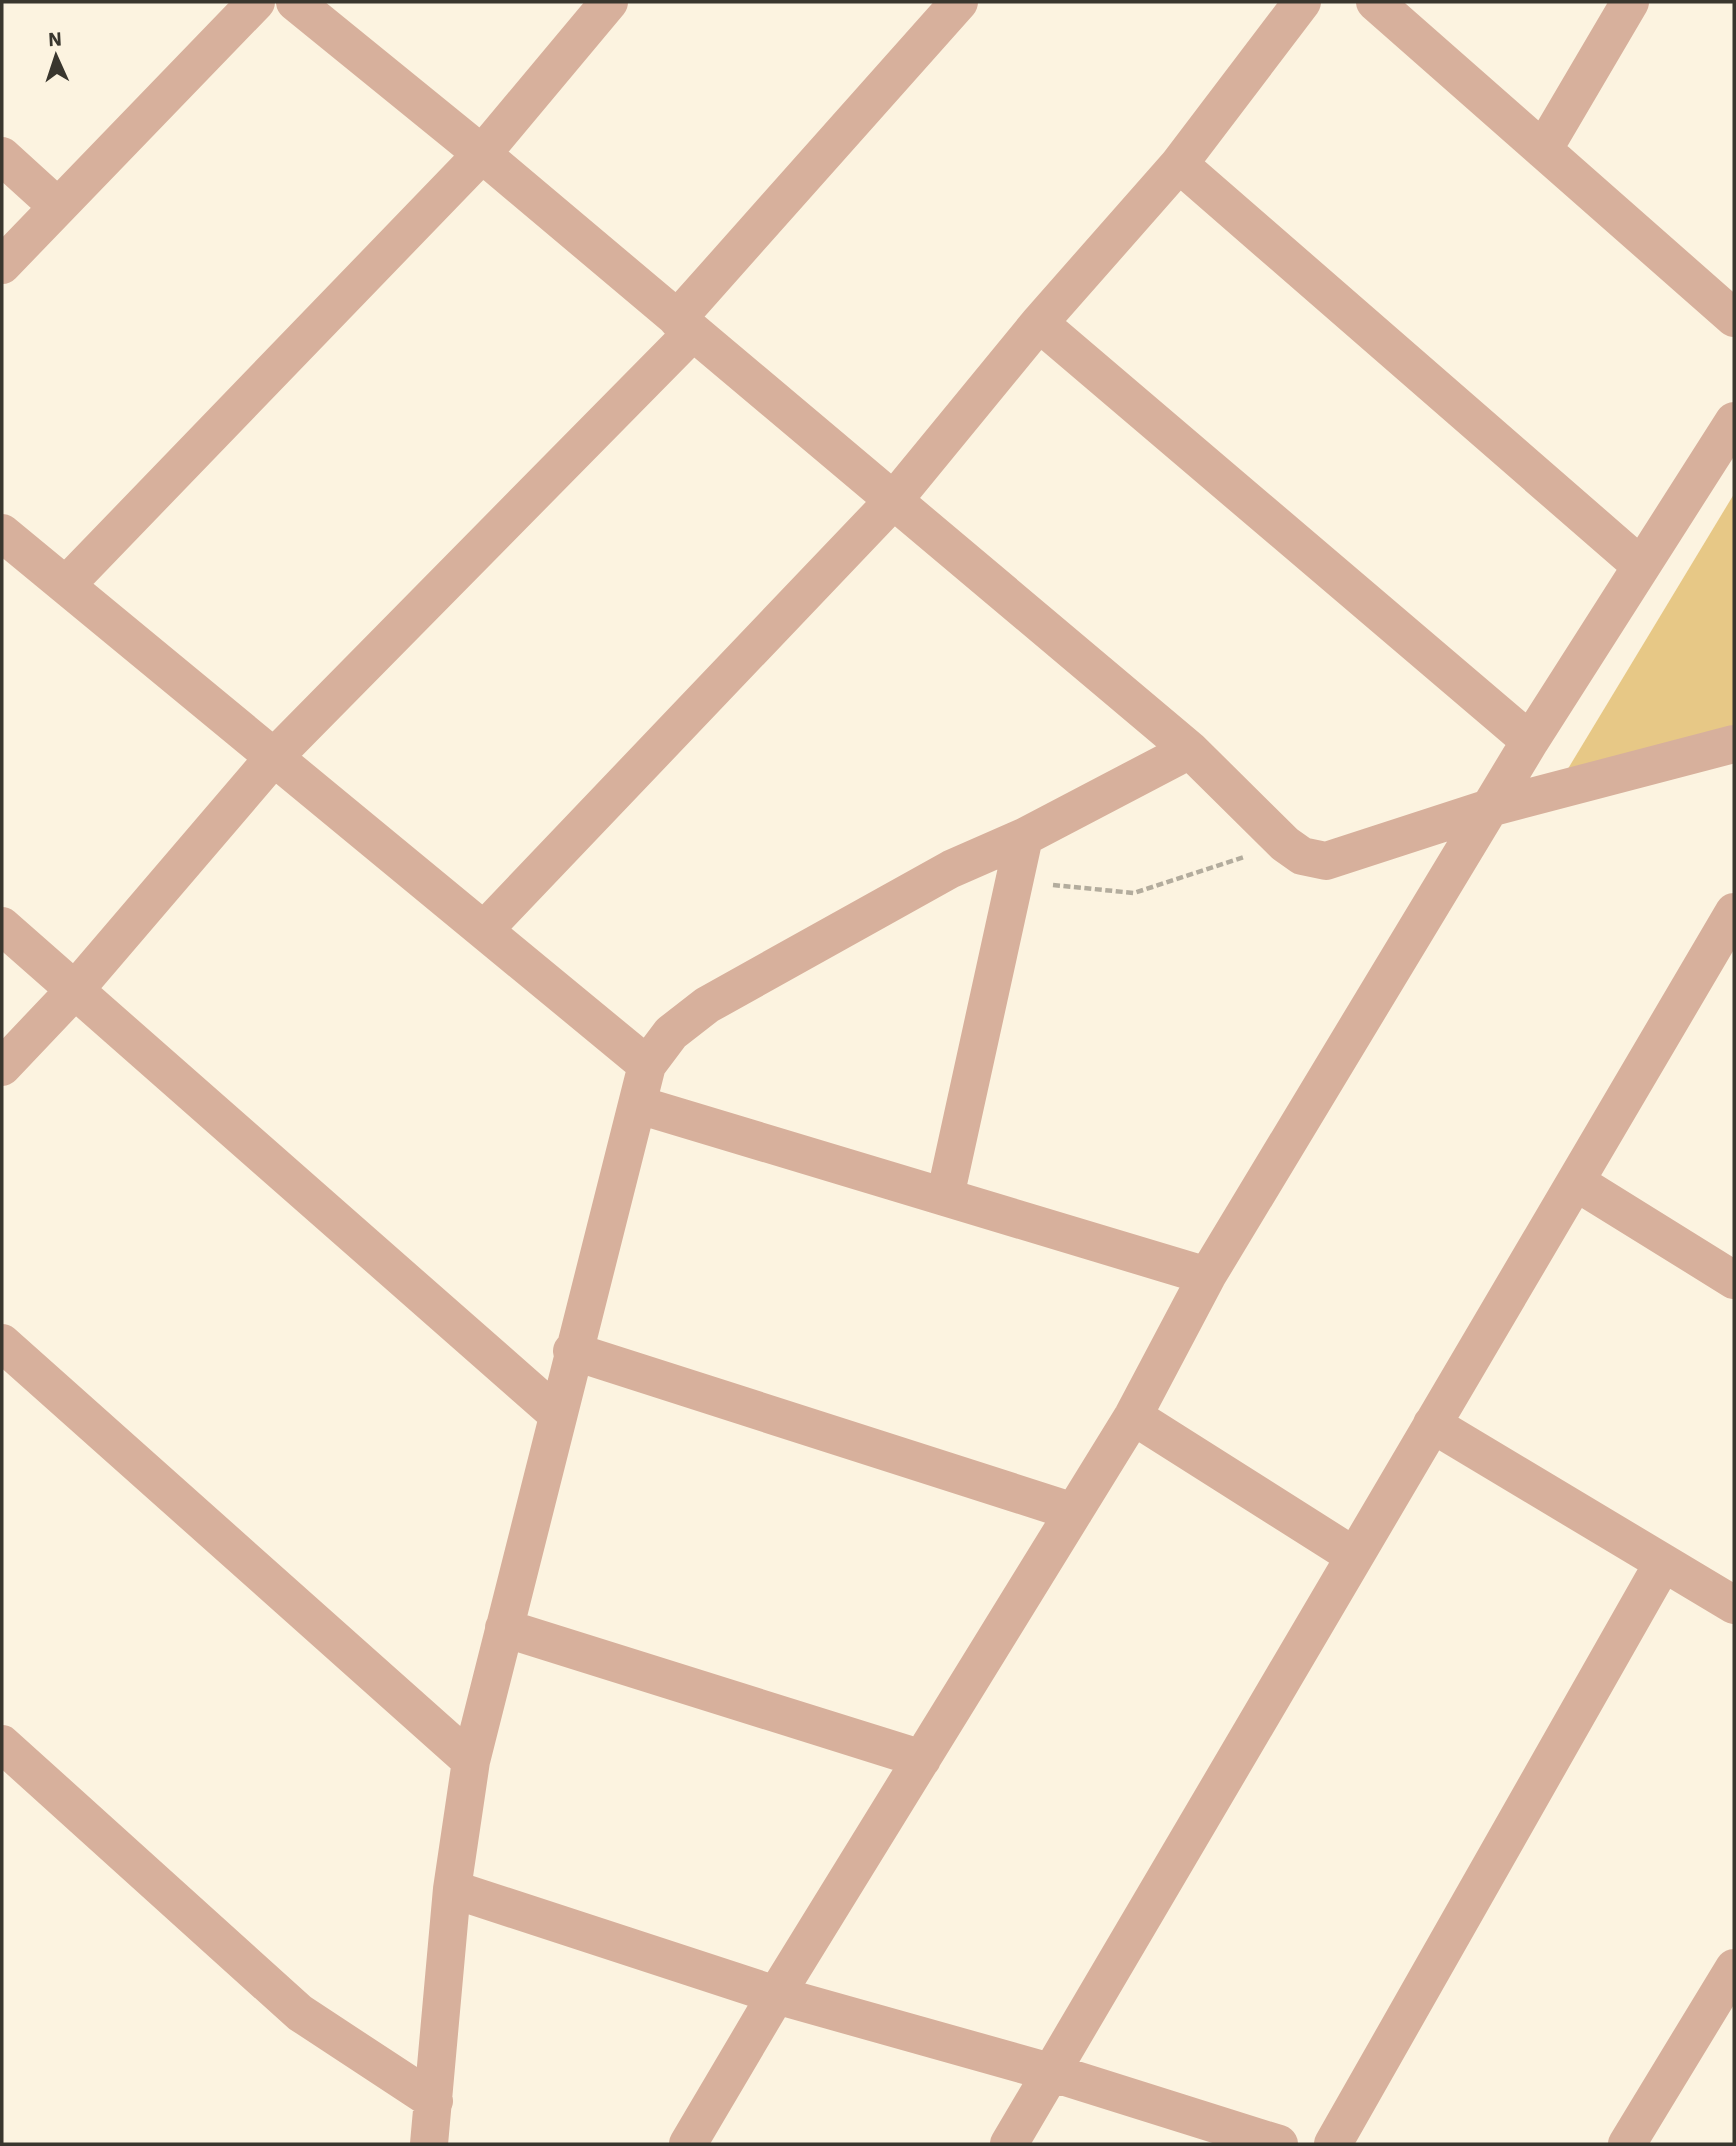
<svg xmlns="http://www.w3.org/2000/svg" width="1736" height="2146" viewBox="0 0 1736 2146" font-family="'IBM Plex Sans',sans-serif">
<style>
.green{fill:#e7c886}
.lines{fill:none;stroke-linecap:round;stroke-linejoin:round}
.path{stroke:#b3ac9d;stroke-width:4.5;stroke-dasharray:7 3.5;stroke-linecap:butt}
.minor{stroke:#d7b09c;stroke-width:38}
</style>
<rect width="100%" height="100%" fill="#fcf3e0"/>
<path class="green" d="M1734,494V727L1566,772Z"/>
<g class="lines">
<path class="path" d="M1053,885L1134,893L1244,857"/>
<path class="minor" d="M295,2L482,154L1190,750L1285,844L1302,856L1326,861L1489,808L1734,744
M1375,2L1734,318
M1543,150L1630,2
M2,156L58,207
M1179,164L1641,566
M2,265L256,2
M677,319L959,2
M1039,323L1530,741
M2,533L647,1065
M66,585L482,154L609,2
M2,926L557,1414
M484,930L893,501L1039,323L1179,164L1302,2
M2,1067L74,991L275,756L693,332
M639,1105L1207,1276
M1576,1182L1734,1280
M945,1197L1024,837
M2,1343L471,1761
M572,1351L1074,1512
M1133,1416L1354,1556
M1432,1424L1734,1605
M504,1628L922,1759
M2,1744L300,2013L434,2101
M452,1889L776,1995L1050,2072L1279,2144
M429,2144L452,1889L471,1761L647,1065L671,1033L707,1005L951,869L1024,837L1190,750
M688,2144L776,1995L1133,1416L1207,1276L1530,741L1734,421
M1009,2144L1734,912
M1333,2144L1663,1563
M1627,2144L1734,1968"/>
</g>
<rect width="1736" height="2146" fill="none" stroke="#39362e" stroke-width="7"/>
<g transform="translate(56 56) rotate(357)" stroke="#fcf3e0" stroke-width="5" paint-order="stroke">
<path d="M0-5L12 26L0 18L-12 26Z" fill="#39362e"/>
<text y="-10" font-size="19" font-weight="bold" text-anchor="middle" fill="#39362e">N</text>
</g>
</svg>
